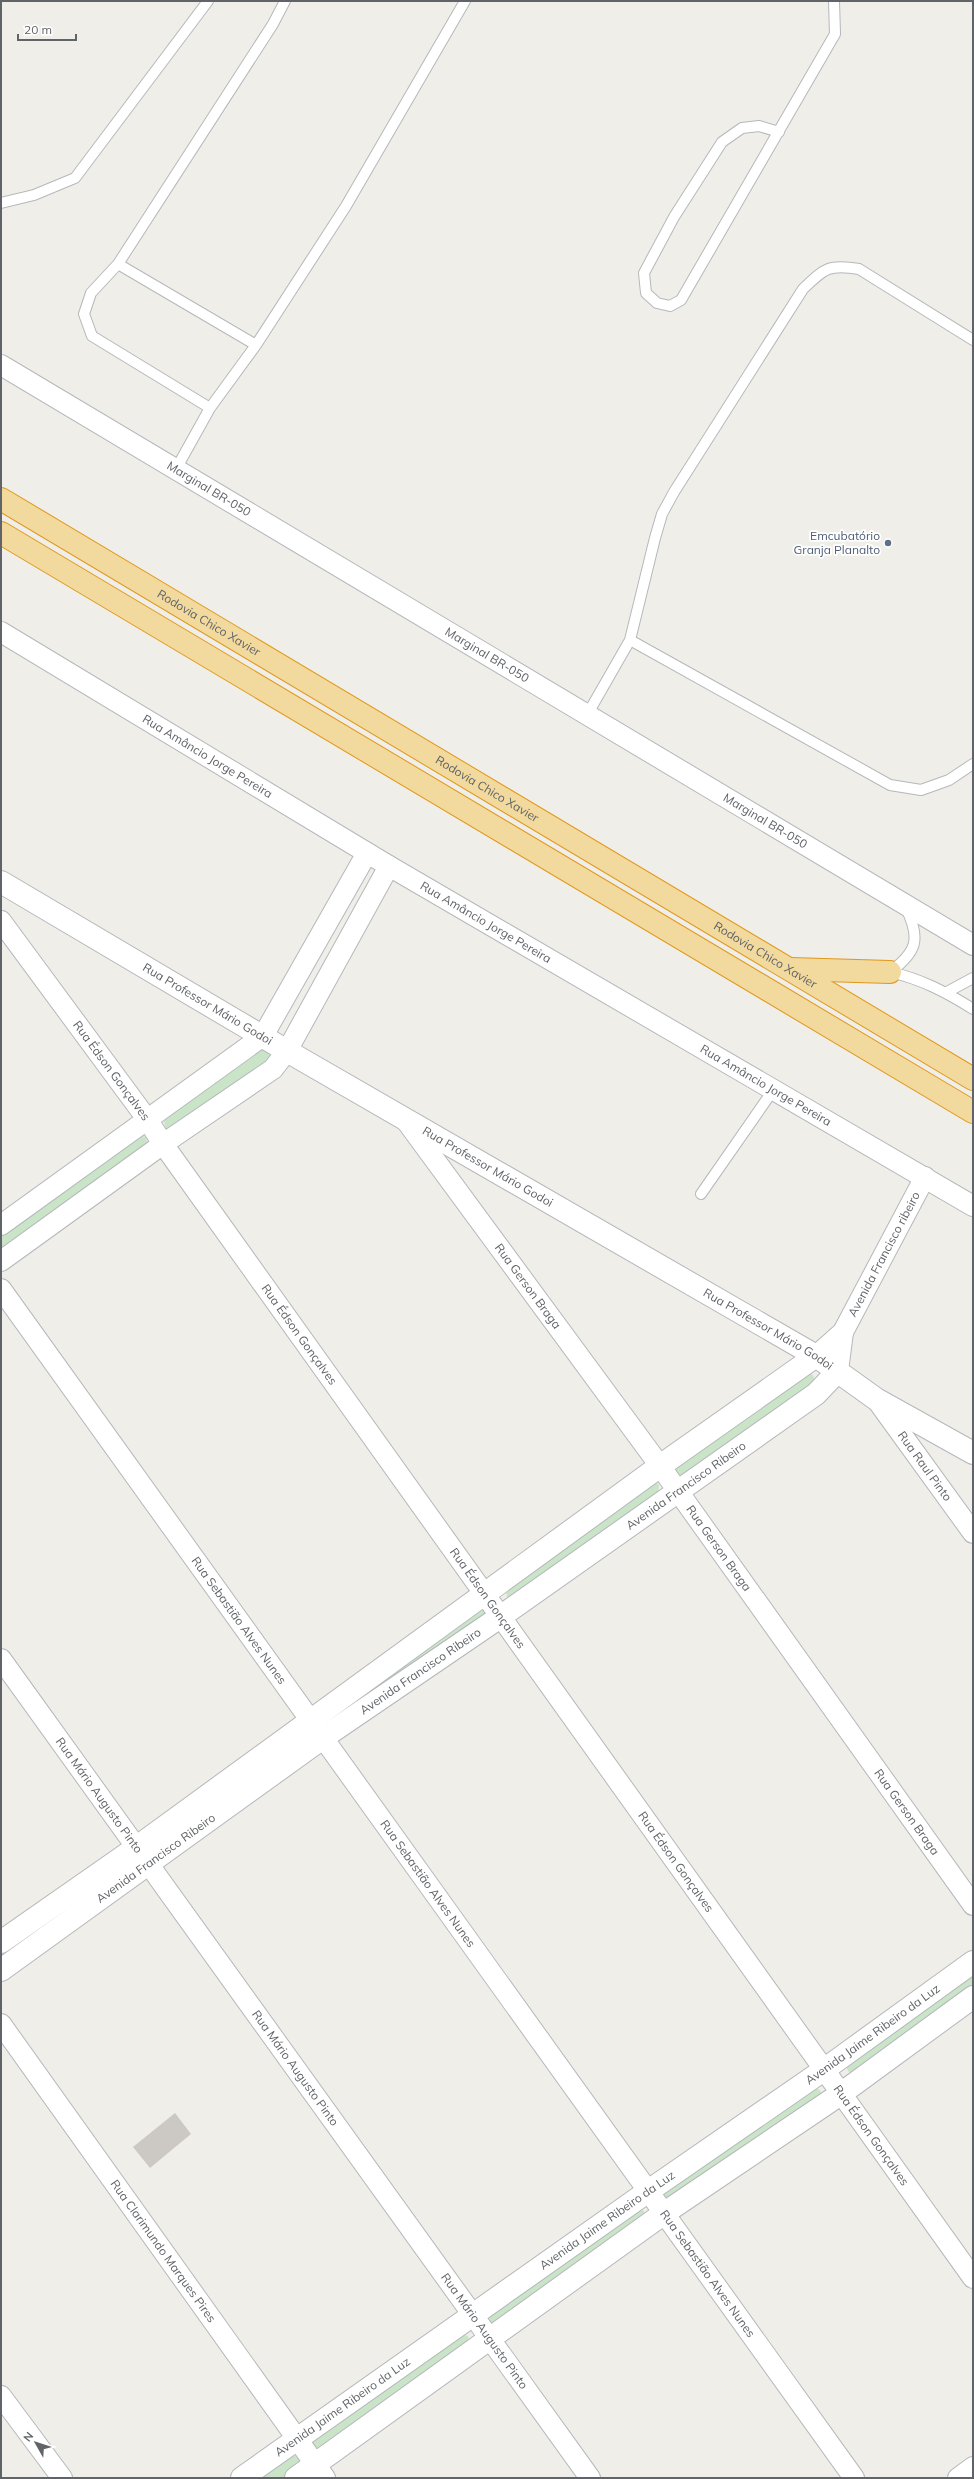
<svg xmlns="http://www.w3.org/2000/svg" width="974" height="2479" viewBox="0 0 974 2479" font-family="Mulish,sans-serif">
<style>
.green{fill:#cae4c8}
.building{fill:#ccc9c5}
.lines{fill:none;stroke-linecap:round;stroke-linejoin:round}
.lane-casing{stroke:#b5b8bb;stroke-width:12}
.street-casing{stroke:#b5b8bb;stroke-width:22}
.secondary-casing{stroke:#b5b7bb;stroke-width:24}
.highway-casing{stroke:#e09819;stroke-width:24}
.lane{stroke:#fff;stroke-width:10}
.street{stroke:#fff;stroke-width:20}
.secondary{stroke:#fff;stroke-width:22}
.highway{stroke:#f2d99d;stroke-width:22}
.service-dot{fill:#5c6f8a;stroke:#fff;stroke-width:1.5}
.labels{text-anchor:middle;stroke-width:3.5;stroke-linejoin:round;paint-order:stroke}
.street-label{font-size:12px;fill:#606367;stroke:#fff}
.service-label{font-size:12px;fill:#4e5e75;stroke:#fff;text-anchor:end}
</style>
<rect width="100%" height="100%" fill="#f0eee9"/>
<path class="green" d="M265,1049L271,1052L270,1063L171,1130L166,1129L164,1122L166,1117L259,1050Z
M140,1135L146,1137L147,1143L1,1252V1234Z
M808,1373L813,1375L815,1382L681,1478L676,1476L674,1469Z
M654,1481L659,1485L658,1495L512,1599L507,1597L506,1591Z
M477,1606L484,1609L485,1614L341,1722L331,1709Z
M973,1970V1991L853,2074L848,2071L846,2065Z
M815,2088L820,2090L822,2096L670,2201L664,2198V2192Z
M639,2209L644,2211L645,2217L496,2325L490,2322L489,2317Z
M462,2334L468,2336L469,2342L320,2450L314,2447L313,2441Z
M289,2455L300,2457L301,2463L286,2478H258Z"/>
<path class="building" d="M175,2113L191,2134L150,2168L133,2147Z"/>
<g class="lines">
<g class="lane-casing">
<path id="lane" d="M779,132L759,126L742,128L722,142L674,217L644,273L646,293L657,303L670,306L681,300L835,34L834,1
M1,203L34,195L75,178L208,1
M118,264L256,345
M210,408L92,336L84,314L91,293L118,264L273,24L285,1
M176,469L210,408L256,345L346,206L465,1
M630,640L655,538L662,514L674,492L803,289C825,268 829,264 859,269L973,340
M587,715L630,640L890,785L921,790L949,780L973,764
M890,972C921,979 946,992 973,1009
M890,972C917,952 921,939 906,908
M947,992L973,978
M701,1194L774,1089"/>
</g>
<g class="street-casing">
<g id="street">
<path id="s1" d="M1,365L973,945"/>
<path id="s2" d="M1,632L389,866L973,1206"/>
<path id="s3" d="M1,921L147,1119L163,1144L973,2278"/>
<path id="s4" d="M404,1118L660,1466L973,1905"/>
<path d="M1,1225L263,1036L367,853"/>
<path d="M1,1261L163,1144L273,1069L287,1051L389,866"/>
<path id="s5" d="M1,1289L854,2478"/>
<path id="s6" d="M816,1356L843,1332L925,1177"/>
<path d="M838,1371L843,1332"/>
<path id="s7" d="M876,1399L973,1533"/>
<path id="s8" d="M1,1659L590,2478"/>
<path id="s9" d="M1,2024L325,2478"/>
<path d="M1,2396L62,2478"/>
<path d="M958,2478L973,2467"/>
</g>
</g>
<g class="secondary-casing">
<g id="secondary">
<path id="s10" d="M1,882L287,1051L816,1356L876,1399L973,1453"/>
<path d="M1,1942L137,1847L660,1466L816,1356"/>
<path id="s11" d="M1,1970L324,1737L500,1617L816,1394L838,1371"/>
<path id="s12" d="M242,2478L647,2192L825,2069L973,1962"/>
<path d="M296,2478L663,2214L842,2093L973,1997"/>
</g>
</g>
<g class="highway-casing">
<g id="highway">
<path id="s13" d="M1,499L973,1079"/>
<path d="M1,533L973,1112"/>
<path d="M791,969L890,972"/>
</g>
</g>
<use href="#lane" class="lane"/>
<use href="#street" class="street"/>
<use href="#secondary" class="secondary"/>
<use href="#highway" class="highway"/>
</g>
<circle class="service-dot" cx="888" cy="543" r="4"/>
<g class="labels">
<g class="street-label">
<text dy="4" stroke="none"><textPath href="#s1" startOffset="242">Marginal BR-050</textPath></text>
<text dy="4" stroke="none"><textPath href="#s13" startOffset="242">Rodovia Chico Xavier</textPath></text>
<text dy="4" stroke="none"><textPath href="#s1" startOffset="566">Marginal BR-050</textPath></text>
<text dy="4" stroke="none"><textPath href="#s2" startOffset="241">Rua Amâncio Jorge Pereira</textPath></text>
<text dy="4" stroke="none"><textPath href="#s13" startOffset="566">Rodovia Chico Xavier</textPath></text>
<text dy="4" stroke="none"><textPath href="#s1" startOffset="890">Marginal BR-050</textPath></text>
<text dy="4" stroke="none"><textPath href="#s2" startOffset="565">Rua Amâncio Jorge Pereira</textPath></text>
<text dy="4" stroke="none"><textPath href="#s13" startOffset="890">Rodovia Chico Xavier</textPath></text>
<text dy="4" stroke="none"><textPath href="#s10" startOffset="240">Rua Professor Mário Godoi</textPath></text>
<text dy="4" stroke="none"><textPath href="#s3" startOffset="186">Rua Édson Gonçalves</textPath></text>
<text dy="4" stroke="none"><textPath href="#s2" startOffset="889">Rua Amâncio Jorge Pereira</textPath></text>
<text dy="4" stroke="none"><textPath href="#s10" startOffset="564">Rua Professor Mário Godoi</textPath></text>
<text dy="4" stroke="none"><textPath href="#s6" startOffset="124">Avenida Francisco ribeiro</textPath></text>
<text dy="4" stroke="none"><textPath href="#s4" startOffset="209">Rua Gerson Braga</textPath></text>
<text dy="4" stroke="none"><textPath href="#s10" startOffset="888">Rua Professor Mário Godoi</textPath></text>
<text dy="4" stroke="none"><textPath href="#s3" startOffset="510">Rua Édson Gonçalves</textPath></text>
<text dy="4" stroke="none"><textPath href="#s7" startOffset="83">Rua Raul Pinto</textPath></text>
<text dy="4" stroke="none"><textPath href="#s11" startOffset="839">Avenida Francisco Ribeiro</textPath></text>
<text dy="4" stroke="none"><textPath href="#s4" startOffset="533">Rua Gerson Braga</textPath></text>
<text dy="4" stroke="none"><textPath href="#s3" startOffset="834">Rua Édson Gonçalves</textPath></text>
<text dy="4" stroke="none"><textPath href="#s5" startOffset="408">Rua Sebastião Alves Nunes</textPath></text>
<text dy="4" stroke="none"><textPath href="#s11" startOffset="515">Avenida Francisco Ribeiro</textPath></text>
<text dy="4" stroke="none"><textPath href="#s8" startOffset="168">Rua Mário Augusto Pinto</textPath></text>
<text dy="4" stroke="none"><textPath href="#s4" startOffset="857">Rua Gerson Braga</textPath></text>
<text dy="4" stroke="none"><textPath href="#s11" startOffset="191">Avenida Francisco Ribeiro</textPath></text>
<text dy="4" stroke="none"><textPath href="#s3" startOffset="1158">Rua Édson Gonçalves</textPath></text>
<text dy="4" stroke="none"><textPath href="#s5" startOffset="732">Rua Sebastião Alves Nunes</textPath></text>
<text dy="4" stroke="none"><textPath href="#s12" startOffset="771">Avenida Jaime Ribeiro da Luz</textPath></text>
<text dy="4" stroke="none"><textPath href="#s8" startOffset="504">Rua Mário Augusto Pinto</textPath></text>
<text dy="4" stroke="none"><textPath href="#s3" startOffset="1494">Rua Édson Gonçalves</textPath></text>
<text dy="4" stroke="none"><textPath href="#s12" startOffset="447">Avenida Jaime Ribeiro da Luz</textPath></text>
<text dy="4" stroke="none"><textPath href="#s9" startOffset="279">Rua Clarimundo Marques Pires</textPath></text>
<text dy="4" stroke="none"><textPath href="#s5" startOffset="1212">Rua Sebastião Alves Nunes</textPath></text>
<text dy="4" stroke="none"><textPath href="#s8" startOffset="828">Rua Mário Augusto Pinto</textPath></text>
<text dy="4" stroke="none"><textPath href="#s12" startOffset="123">Avenida Jaime Ribeiro da Luz</textPath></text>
</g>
<g class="service-label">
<text x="880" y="540">Emcubatório<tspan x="880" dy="14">Granja Planalto</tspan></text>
</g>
</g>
<rect width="974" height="2479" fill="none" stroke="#606367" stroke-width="4"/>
<g transform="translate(36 2443) rotate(309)" stroke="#ffffff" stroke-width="3" paint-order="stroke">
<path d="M0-3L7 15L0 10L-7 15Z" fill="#606367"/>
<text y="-6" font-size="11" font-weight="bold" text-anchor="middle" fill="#606367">N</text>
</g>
<path d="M18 34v6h58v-6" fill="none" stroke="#606367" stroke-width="2"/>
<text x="24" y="34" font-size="12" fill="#606367" stroke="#ffffff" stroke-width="3" paint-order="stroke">20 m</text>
</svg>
